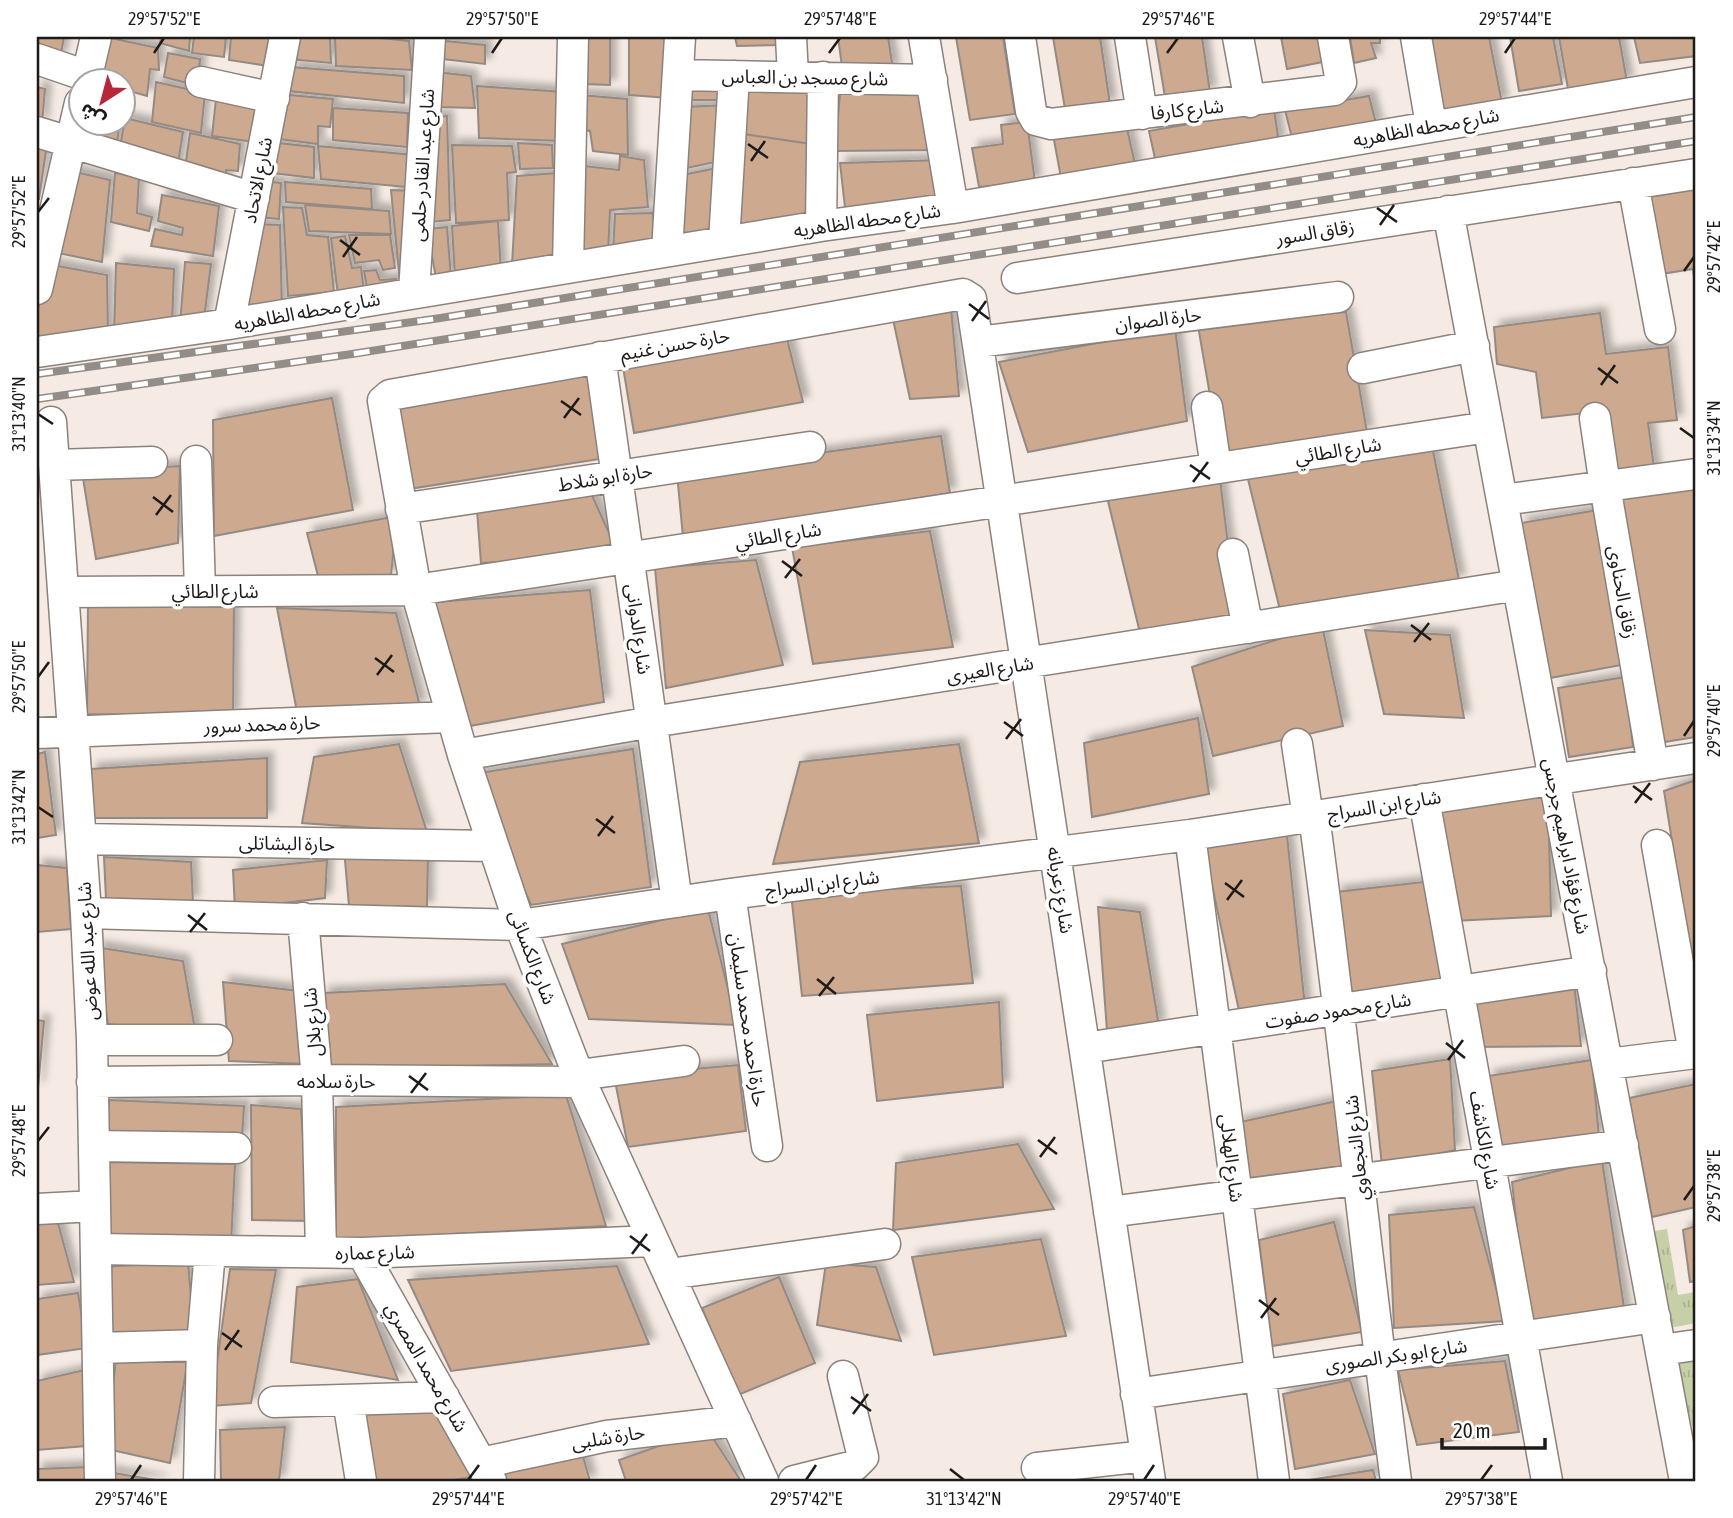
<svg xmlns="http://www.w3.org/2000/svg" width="1733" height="1518" viewBox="0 0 1733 1518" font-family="'Asap Condensed','Noto Sans Arabic',sans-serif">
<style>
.park{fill:url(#park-tufts)}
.building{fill:#cda990;stroke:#948a84;stroke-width:2;filter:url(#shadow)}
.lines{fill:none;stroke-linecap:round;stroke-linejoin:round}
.street-casing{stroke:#8b827c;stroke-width:33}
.street{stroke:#fff;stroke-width:30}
.rail-casing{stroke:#938c87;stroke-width:8}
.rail{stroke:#fff;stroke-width:5;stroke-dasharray:16;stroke-linecap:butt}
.ticks{fill:none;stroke:#1e1a18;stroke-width:2.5}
.labels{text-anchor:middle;stroke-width:7;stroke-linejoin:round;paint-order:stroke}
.street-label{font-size:19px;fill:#1e1a18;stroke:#fff}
.neatline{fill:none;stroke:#1e1a18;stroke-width:2.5}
.ticks-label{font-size:18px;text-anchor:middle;fill:#1e1a18}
</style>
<defs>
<pattern id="park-tufts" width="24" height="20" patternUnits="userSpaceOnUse" patternTransform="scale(1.75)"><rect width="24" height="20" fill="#c6cfa7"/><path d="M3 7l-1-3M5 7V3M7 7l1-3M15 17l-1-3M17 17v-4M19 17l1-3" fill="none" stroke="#aab18f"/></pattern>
<filter id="shadow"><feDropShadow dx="6" dy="-6" stdDeviation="3.5" flood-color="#0004"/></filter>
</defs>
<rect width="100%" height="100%" fill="#f5ebe4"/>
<path class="park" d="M1667,1229L1678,1295L1696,1292V1323L1670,1328L1648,1232Z
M1696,1348V1425L1688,1426L1675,1352Z"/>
<path class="building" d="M37,37H64L60,59L37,53Z
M106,37L158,48L159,70L150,69L147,96L122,89V80H95Z
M161,37H190L189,51L160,43Z
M194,37H226L224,57L192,53Z
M231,37H278L275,67L229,60Z
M291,37H330L331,63L289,59Z
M335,37H371L409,41L412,70L336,66Z
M583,37H610V85L582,84Z
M629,37H669V98L629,95Z
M735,37H779L780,45L737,46Z
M838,37H888L893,69L843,74Z
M956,37H1003L1015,114L970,120Z
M1053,37H1100L1110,104L1065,109Z
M1155,37H1202L1210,92L1165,97Z
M1281,37H1318L1323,62L1287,69Z
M1350,37H1380V43H1371L1376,58L1354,63Z
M1424,37H1489L1502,103L1439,116Z
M1510,37H1553L1562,84L1519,91Z
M1559,37H1619L1627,82L1568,89Z
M1634,37H1696V56L1640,63Z
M435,40L485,45V64L434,58Z
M168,53L200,59L198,86L164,77Z
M291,67L404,76V103L289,91Z
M436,72L471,76L475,108L436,107Z
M682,80L728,82L729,100H681Z
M739,81L817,90L818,145L737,133Z
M156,82L205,93L201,133L152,122Z
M477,86L565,92V141L479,138Z
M37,87L45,89L42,124L37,122Z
M217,89L266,100L261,143L212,136Z
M934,93L942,150L835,151L840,94Z
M278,94L333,99L330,127L318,126V144L271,138Z
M580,95L627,99L628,155L593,151L590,131L577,129Z
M1369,96L1377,127L1292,138L1285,110Z
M729,105L725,160L677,170L682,107Z
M333,108L408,113L407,147L333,140Z
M1274,109L1279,143L1156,163L1149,131Z
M447,116L450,220L430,222L425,117Z
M125,118L183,132L177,170L119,153Z
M1125,120L1136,168L1061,178L1052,129Z
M82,122H120L116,149L78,140Z
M1027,122L1035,182L979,187L972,148L1003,144L1001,125Z
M190,133L240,144L238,171L226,170L225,183L184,175Z
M737,133L818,145L816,221L733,236Z
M37,134L48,137L39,199H37Z
M269,142L314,147V178L264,172Z
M518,143L552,145L553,168L520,169Z
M452,145L512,146L516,172L507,173L509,220L456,223Z
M318,146L414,155L417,188L321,179Z
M620,156L644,160L648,207L610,210L608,253L573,258L576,165L619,170Z
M943,160L949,202L846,216L840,163Z
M717,168L719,239L672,246L677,176Z
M67,170L110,180L102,262L58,253Z
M115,173L139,177L137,213L152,217L149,231L111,222Z
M557,173L554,262L512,265L517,176Z
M263,181L281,183L279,219L258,217Z
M285,182L371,189L372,209L286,202Z
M1696,189V292L1693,269L1661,274L1649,197Z
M391,190L413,191L400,283Z
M162,195L219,206L213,256L151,246L155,229L182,235L183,228L158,221Z
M305,205L389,211L391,234L309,231Z
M283,207L302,208L307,235L328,237L334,292L288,296Z
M653,213L656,248L613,253L615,214Z
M498,221L501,271L455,277L452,226Z
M254,224L280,225L282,311L238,317Z
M447,227L451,278H436L427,229Z
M349,235H390L395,268L383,270L379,260L355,263Z
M345,236L352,268L361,267L364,292L338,295L331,238Z
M185,262L211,264L204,319L180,324Z
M116,263L174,269L172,326L114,333Z
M47,264L107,275L108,335L37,344V314Z
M376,270L380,280L396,279L399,290L368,294L364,271Z
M951,307L959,396L910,399L893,319Z
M1346,312L1367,432L1220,453L1198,326Z
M1600,313L1606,354L1668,347L1677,420L1648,423L1655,475L1611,481L1603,411L1542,418L1536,372L1497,364L1494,327Z
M1175,328L1187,421L1028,452L999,362Z
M785,331L803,402L634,433L622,361Z
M591,368L606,458L409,489L396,399Z
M332,398L353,510L214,536L213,420Z
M941,436L950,493L683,537L677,473Z
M1432,446L1459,580L1280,610L1247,475Z
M180,466L178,543L96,559L82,472Z
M1220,479L1237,618L1141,637L1107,497Z
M586,482L619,555L481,563L476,497Z
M1696,483V737L1658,743L1619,495Z
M1598,510L1627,664L1550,678L1521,523Z
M397,516L391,575L318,576L307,533Z
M930,531L953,647L813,664L792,547Z
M756,560L783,665L666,688L655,568Z
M590,590L604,702L464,727L423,603Z
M88,604L234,607L233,716L87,714Z
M277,608L396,613L420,706L297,712Z
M1322,625L1343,726L1213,756L1192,667Z
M1365,630L1450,635L1464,718L1384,714Z
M1625,677L1633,747L1569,757L1558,688Z
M1198,718L1209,794L1092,817L1084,743Z
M399,744L427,832L302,823L314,757Z
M959,744L979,843L773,864L800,762Z
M633,749L651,887L531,905L473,774Z
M45,752L56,835L37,838V754Z
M267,758V818H92L91,769Z
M1696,780V991L1664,791Z
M1548,793L1551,916L1453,921L1439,812Z
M1286,826L1305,1007L1241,1020L1204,848Z
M344,849L428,855L427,907L349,906Z
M104,857L191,862L193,902L106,899Z
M327,860L325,898L235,909L233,870Z
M37,865L67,868L71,929L37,932Z
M1432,881L1446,983L1351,998L1336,892Z
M961,886L973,983L802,996L791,893Z
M1098,907L1140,912L1159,1026L1107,1031Z
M708,909L737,1025L589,1019L562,944Z
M96,947L183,961L196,1035L108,1024Z
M223,982L299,991L306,1064L229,1061Z
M1574,983L1581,1046L1474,1047L1473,996Z
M505,984L552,1064L328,1069L323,993Z
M999,1002L1003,1087L877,1101L867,1015Z
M37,1020L44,1021L38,1088H37Z
M1450,1059L1455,1150L1382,1166L1372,1071Z
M1592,1060L1599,1137L1502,1152L1488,1076Z
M738,1065L746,1131L628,1147L614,1076Z
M1696,1084V1207L1652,1217L1629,1098Z
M566,1095L606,1226L336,1240V1107Z
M109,1100L244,1106L242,1139L107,1134Z
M1337,1101L1343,1166L1244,1181L1236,1123Z
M251,1105L301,1109L309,1221L252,1220Z
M1018,1144L1054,1209L893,1230L896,1163Z
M1602,1160L1625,1314L1527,1322L1512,1182Z
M99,1162L235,1164L231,1244L110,1241Z
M1474,1207L1505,1321L1394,1328L1389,1215Z
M57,1219L74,1282L37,1285V1220Z
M1334,1222L1362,1332L1272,1346L1259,1240Z
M1696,1226V1281L1690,1282L1683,1230Z
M1041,1239L1066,1336L934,1355L912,1257Z
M188,1262L194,1331L104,1337L101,1267Z
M826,1263L876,1267L901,1341L817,1325Z
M617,1266L649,1344L451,1371L408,1280Z
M230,1269L276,1270L251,1403L211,1406Z
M779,1277L815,1363L738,1395L702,1308Z
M358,1279L398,1380L291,1362L297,1287Z
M78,1293L87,1348L37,1355V1299Z
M116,1357L188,1360L170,1463L107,1449Z
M1505,1361L1519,1432L1417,1445L1398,1370Z
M93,1368L86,1446L37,1450V1381Z
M1350,1380L1375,1454L1295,1469L1283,1394Z
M439,1403L473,1477L445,1481H373L356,1408Z
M285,1427L279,1481H221L220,1430Z
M707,1429L741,1481H626L619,1460Z
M581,1449L590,1481H503L497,1468Z
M88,1467L90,1481H37V1469Z
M1373,1470L1376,1481H1303Z
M108,1472L162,1481H109Z"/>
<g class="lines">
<g class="street-casing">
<path id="street" d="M791,37L793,76
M924,37L953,208
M1020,37L1031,111L1036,120L1051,124L1334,90L1341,82L1333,37
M1130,37L1142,114
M1238,37L1250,102
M1416,37L1431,125
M37,59L87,76
M678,75L932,80
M86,80L96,37
M201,82L274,98
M37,132L254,198
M1633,183L1660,329
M1448,211L1685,1481
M821,226L823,77
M724,242L734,76
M667,251L680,37
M568,267L573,37
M1017,278L1696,174
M37,289L80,103
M414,292L430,37
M229,324L285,37
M978,342L1338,297
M37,352L229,324L821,226L953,208L1696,82
M600,357L677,902
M1363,368L1474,346
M1207,407L1216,468
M1595,418L1605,486L1653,765
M51,422L86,913L92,1040L100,1481
M196,461L200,591
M54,465L152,462
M1502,500L1696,474
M401,509L810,447
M1233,554L1248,628
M63,592L416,590L1488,427
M37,733L451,717
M1297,744L1308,817
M463,755L652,722L1518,585
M1424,799L1547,1481
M1314,816C1344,1037 1366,1260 1396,1481
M1190,835L1274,1481
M81,839L492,846
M1657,845L1694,1053
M730,894L767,1146
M86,913L520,925L730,894L1190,835L1696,758
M303,918L317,1080L321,1252
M92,1040H217
M1085,1048L1591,971
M1608,1064L1696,1053
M579,1075L684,1061
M92,1082L317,1080L581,1082
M94,1146L236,1148
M37,1209L95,1206
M1109,1212L1623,1145
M96,1249L362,1253L653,1241
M362,1253L491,1481
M669,1274L885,1244
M98,1348L202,1345
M1661,1350L1696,1345
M1136,1394L1655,1317
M348,1400L361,1481
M274,1402L444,1397
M481,1463L607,1436L736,1421
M1037,1468L1146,1456
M199,1481L202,1345L210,1251
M763,1481L581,1082L520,925L463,755L416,590L383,401L390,395L963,294L971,299L1150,1481
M794,1481L854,1466L863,1457L843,1376"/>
</g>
<use href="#street" class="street"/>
<g class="rail-casing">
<path id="rail" d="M37,374L434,319L1696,117
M37,399L352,354L1696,141"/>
</g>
<use href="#rail" class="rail"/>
</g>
<path class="ticks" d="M154,53L164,38M492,53L502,38M829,53L840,38M1167,53L1178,38M1505,53L1515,38M748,144L768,158M751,161L765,141M1377,208L1397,222M38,212L49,198M1380,225L1394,205M340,240L360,255M343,257L357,237M1684,271L1694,257M969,304L989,319M972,321L986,301M1598,368L1618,383M1601,385L1615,365M561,401L581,415M38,414L53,424M564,418L579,398M1680,428L1694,438M1190,465L1210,479M1193,482L1208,462M153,497L173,512M156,515L171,495M782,561L802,576M785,578L800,559M1411,625L1431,640M1414,642L1429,623M375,658L394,672M377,675L392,655M38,677L49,662M1004,722L1023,736M1684,736L1694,721M1006,739L1021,719M1633,786L1652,800M1635,803L1650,783M38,807L53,817M596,819L615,833M598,836L613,816M1225,883L1244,897M1227,900L1242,880M188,915L207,930M190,932L205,913M817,979L836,994M819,996L834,977M1446,1043L1465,1058M1448,1060L1463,1040M409,1076L428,1090M411,1093L426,1073M1038,1140L1057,1154M38,1141L49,1127M1040,1157L1055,1137M1684,1200L1694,1186M630,1236L650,1251M632,1254L647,1234M1259,1300L1279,1315M1261,1318L1276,1298M222,1333L242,1347M225,1350L239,1330M851,1397L871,1411M853,1414L868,1394M950,1469L964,1480M131,1480L141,1465M468,1480L479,1465M806,1480L816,1465M1144,1480L1154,1465M1481,1480L1492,1465"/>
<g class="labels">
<g class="street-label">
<text transform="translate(805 77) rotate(1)" y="7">شارع مسجد بن العباس</text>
<text transform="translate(1187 109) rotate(-6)" y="7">شارع كارفا</text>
<text transform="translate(1426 127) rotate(-10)" y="7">شارع محطه الظاهريه</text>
<text transform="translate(422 165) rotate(-86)" y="7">شارع عبد القادر حلمى</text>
<text transform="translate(257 180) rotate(-79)" y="7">شارع الاتحاد</text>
<text transform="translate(867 220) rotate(-8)" y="7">شارع محطه الظاهريه</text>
<text transform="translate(1315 232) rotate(-9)" y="7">زقاق السور</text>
<text transform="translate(307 311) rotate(-10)" y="7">شارع محطه الظاهريه</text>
<text transform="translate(1158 319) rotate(-7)" y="7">حارة الصوان</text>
<text transform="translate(675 344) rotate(-10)" y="7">حارة حسن غنيم</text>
<text transform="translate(1338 450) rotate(-9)" y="7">شارع الطائي</text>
<text transform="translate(605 477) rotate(-9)" y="7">حارة ابو شلاط</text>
<text transform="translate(778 535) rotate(-9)" y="7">شارع الطائي</text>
<text x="215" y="598">شارع الطائي</text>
<text transform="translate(1623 592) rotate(80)" y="7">زقاق الحناوى</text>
<text transform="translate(639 629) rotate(82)" y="7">شارع الدوانى</text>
<text transform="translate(990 669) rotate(-9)" y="7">شارع العيرى</text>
<text transform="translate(262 724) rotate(-2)" y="7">حارة محمد سرور</text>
<text transform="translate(1384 805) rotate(-9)" y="7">شارع ابن السراج</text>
<text transform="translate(287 843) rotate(1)" y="7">حارة البشاتلى</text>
<text transform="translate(1567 846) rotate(79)" y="7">شارع فؤاد ابراهيم جرجس</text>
<text transform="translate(822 883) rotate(-7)" y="7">شارع ابن السراج</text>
<text transform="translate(1061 890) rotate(81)" y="7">شارع زعربانه</text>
<text transform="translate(87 951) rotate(-93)" y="7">شارع عبد الله عوض</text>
<text transform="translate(533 957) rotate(69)" y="7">شارع الكسائى</text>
<text transform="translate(1338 1010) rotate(-9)" y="7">شارع محمود صفوت</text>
<text transform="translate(748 1020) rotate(82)" y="7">حارة احمد محمد سليمان</text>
<text transform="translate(312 1022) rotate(-95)" y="7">شارع بلال</text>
<text x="336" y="1088">حارة سلامه</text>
<text transform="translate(1485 1140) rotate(80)" y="7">شارع الكاشف</text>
<text transform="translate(1356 1148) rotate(-96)" y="7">شارع النجعاوي</text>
<text transform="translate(1232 1158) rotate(83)" y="7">شارع الهلالى</text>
<text transform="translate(375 1252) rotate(-1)" y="7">شارع عماره</text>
<text transform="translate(1396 1355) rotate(-8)" y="7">شارع ابو بكر الصورى</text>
<text transform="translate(427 1367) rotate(60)" y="7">شارع محمد المصري</text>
<text transform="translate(608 1437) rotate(-9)" y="7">حارة شلبى</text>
</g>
</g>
<rect width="1733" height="1518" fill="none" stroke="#ffffff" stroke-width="77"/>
<g transform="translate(102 102) rotate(216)"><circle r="33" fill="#ffffff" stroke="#a5a3a3" stroke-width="2"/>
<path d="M0-5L12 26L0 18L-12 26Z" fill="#b72639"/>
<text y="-10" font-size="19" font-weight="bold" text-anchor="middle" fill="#1e1a18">ش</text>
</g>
<path d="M1442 1438v10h103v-10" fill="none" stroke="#1e1a18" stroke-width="3.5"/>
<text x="1453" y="1438" font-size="21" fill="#1e1a18" stroke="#ffffff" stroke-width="5" paint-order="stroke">20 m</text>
<rect x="38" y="38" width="1656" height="1442" class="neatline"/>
<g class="ticks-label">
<text x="164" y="25">29°57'52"E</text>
<text x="502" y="25">29°57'50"E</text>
<text x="840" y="25">29°57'48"E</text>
<text x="1178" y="25">29°57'46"E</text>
<text x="1515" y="25">29°57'44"E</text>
<text transform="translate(19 212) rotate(-90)" y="6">29°57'52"E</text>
<text transform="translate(1714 257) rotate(-90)" y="6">29°57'42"E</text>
<text transform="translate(19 414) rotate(-90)" y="6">31°13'40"N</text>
<text transform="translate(1714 438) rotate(-90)" y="6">31°13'34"N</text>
<text transform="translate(19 677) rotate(-90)" y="6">29°57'50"E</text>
<text transform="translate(1714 721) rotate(-90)" y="6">29°57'40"E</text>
<text transform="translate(19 807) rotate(-90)" y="6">31°13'42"N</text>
<text transform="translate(19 1141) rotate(-90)" y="6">29°57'48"E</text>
<text transform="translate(1714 1186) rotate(-90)" y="6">29°57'38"E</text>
<text x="131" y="1505">29°57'46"E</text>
<text x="468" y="1505">29°57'44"E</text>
<text x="806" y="1505">29°57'42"E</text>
<text x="964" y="1505">31°13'42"N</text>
<text x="1144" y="1505">29°57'40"E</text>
<text x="1481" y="1505">29°57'38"E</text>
</g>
</svg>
